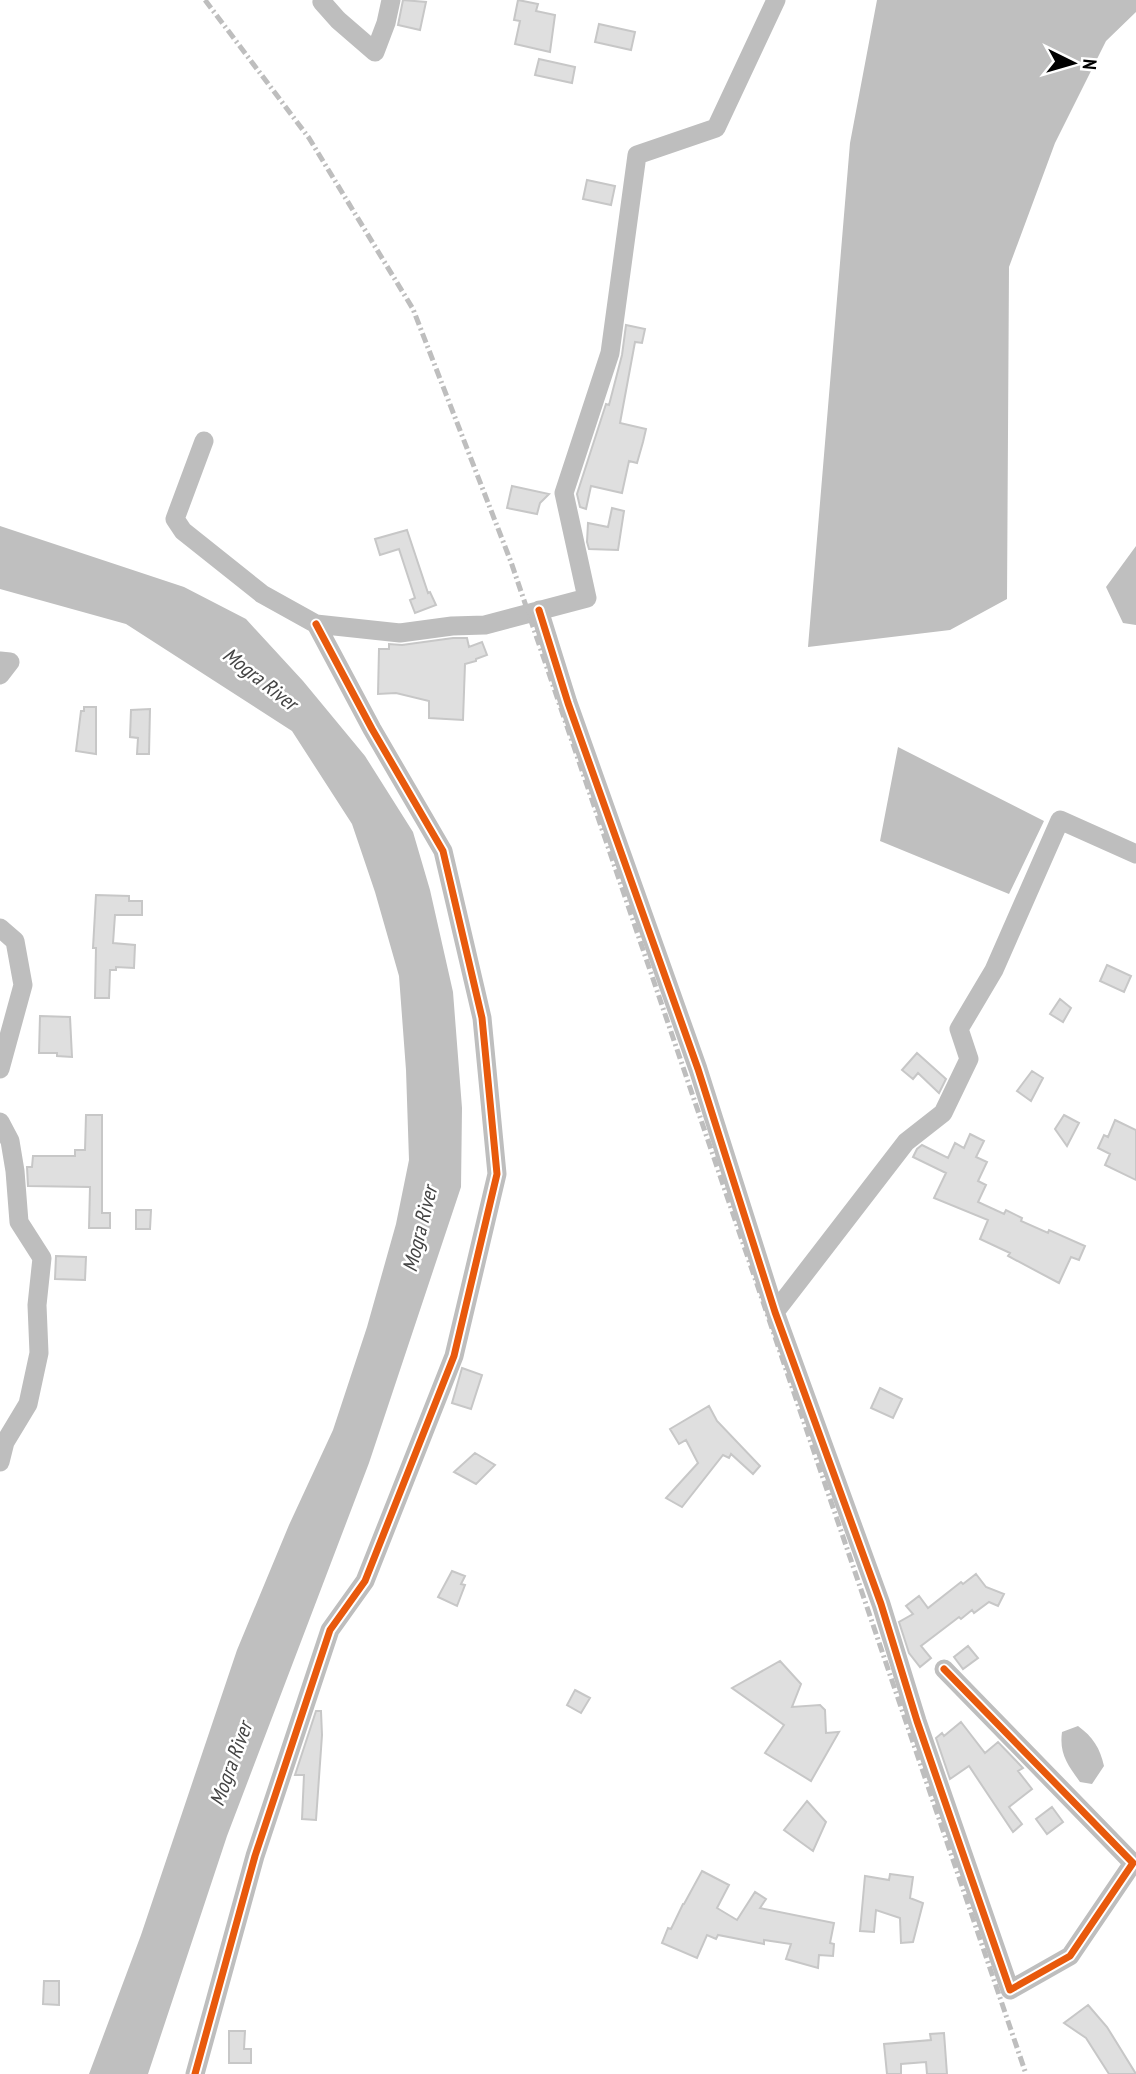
<svg xmlns="http://www.w3.org/2000/svg" width="1136" height="2074" viewBox="0 0 1136 2074" font-family="'PT Sans Narrow',sans-serif">
<style>
.water{fill:#bfbfbf}
.building{fill:#dfdfdf;stroke:#c7c7c7;stroke-width:2}
.lines{fill:none;stroke-linecap:round;stroke-linejoin:round}
.minor{stroke:#bebebe;stroke-width:19}
.rail{stroke:#bebebe;stroke-width:5;stroke-dasharray:10 3.5 2 3.5;stroke-linecap:butt}
.cycleway-casing{stroke:#fff;stroke-width:11}
.cycleway{stroke:#e8590c;stroke-width:7}
.labels{text-anchor:middle;stroke-width:5;stroke-linejoin:round;paint-order:stroke}
.water-label{font-size:21px;font-style:italic;fill:#444;stroke:#fff}
</style>
<rect width="100%" height="100%" fill="#fff"/>
<path class="water" d="M877,0H1136V12L1106,41L1055,143L1009,267L1007,599L950,630L808,647L850,143Z
M0,526L184,587L246,619L303,681L365,756L413,832L430,890L453,992L462,1108L461,1187L369,1463L227,1836L148,2074H89L141,1935L237,1650L289,1525L333,1430L367,1327L396,1224L409,1160L406,1070L399,976L375,892L352,824L292,731L126,624L0,589Z
M1136,546V625L1123,623L1106,587Z
M898,747L1044,821L1009,894L880,841Z
M1078,1726C1093,1737 1100,1748 1104,1766L1092,1784L1080,1782C1068,1765 1059,1754 1062,1732Z"/>
<path class="building" d="M403,0L426,2L420,30L398,25Z
M518,0L538,4L536,11L555,15L550,52L515,44L520,21L514,20Z
M599,24L635,32L631,50L595,42Z
M539,59L575,67L572,83L535,75Z
M587,180L615,186L611,205L583,199Z
M626,325L645,329L642,343L635,342L620,423L646,429L643,442L637,463L629,461L622,493L591,486L586,509L580,507L577,494L606,404L609,405L622,355Z
M512,486L549,494L540,503L537,514L507,508Z
M612,508L624,511L618,550L589,549L587,542L588,523L608,527Z
M407,530L428,593L430,592L436,605L415,613L410,600L415,598L399,549L380,555L375,539Z
M453,638H467L469,647L482,642L487,655L476,659V661L465,664L463,720L429,718V701L396,693L378,694L379,649H389V644L402,645Z
M84,707H96V754L76,751L81,711H84Z
M150,709L149,754H137L138,738L130,737L131,710Z
M96,895L129,896V901H142V915H115L113,943L135,945L134,968L116,967V970H110L109,998H95L96,948H93Z
M1107,965L1131,976L1124,992L1100,981Z
M1060,999L1071,1008L1063,1022L1050,1014Z
M40,1016L70,1017L72,1057L57,1056V1053H39Z
M917,1053L946,1079L939,1093L918,1073L913,1079L902,1070Z
M1032,1071L1043,1078L1031,1101L1017,1091Z
M86,1115H102V1213H110V1228H89L90,1187L28,1186L27,1167H32L33,1156H75V1150H85Z
M1064,1115L1079,1123L1067,1146L1055,1129Z
M1115,1120L1136,1130V1180L1105,1165L1110,1154L1098,1148L1104,1135L1108,1137Z
M970,1134L984,1141L976,1157L987,1162L978,1181L986,1185L978,1202L1004,1214L1006,1210L1022,1218L1021,1221L1048,1233L1049,1230L1085,1246L1079,1260L1071,1257L1059,1283L1008,1256L1010,1253L980,1239L988,1220L934,1198L946,1173L913,1157L917,1149L922,1145L948,1158L955,1143L964,1148Z
M136,1210H151L150,1229H136Z
M56,1256L86,1257L85,1280L55,1279Z
M462,1368L482,1375L471,1409L452,1403Z
M880,1388L902,1399L893,1418L871,1408Z
M709,1406L717,1421L760,1466L753,1474L731,1454L729,1458L723,1455L682,1507L666,1498L698,1463L686,1440L679,1444L670,1429Z
M475,1453L495,1465L476,1484L454,1472Z
M452,1571L465,1576L461,1584L465,1585L457,1606L438,1597Z
M976,1574L986,1587L1004,1594L998,1606L989,1602L974,1613L972,1610L961,1619L959,1617L921,1646L931,1658L920,1667L909,1653L899,1622L913,1614L906,1606L919,1596L928,1608L961,1582L963,1584Z
M968,1646L978,1658L963,1669L954,1657Z
M780,1661L801,1684L792,1707L820,1705L825,1710L826,1733L839,1732L811,1781L765,1753L784,1725L732,1688Z
M575,1690L590,1698L581,1713L567,1705Z
M316,1711H321L322,1735L316,1820L302,1819L304,1775H295Z
M961,1722L985,1753L998,1742L1023,1768L1018,1771L1032,1789L1009,1807L1022,1824L1013,1832L969,1766L950,1779L936,1738L942,1733L944,1736Z
M807,1801L826,1822L813,1851L784,1830Z
M1052,1807L1063,1822L1047,1834L1036,1819Z
M702,1871L729,1885L717,1908L737,1920L755,1892L766,1899L760,1908L834,1923L830,1943L834,1944L833,1956L819,1955L818,1968L786,1959L791,1944L764,1940V1944L718,1935L716,1939L707,1935L697,1958L662,1943L668,1928L671,1929L683,1904H684Z
M890,1874L913,1877L910,1898L923,1903L913,1942L901,1943L900,1918L876,1910L874,1932L860,1931L865,1876L889,1880Z
M44,1981H59V2005L43,2004Z
M1088,2005L1107,2027L1136,2074H1109L1086,2038L1064,2023Z
M229,2031H245L244,2049H251V2063H229Z
M944,2033L947,2074H927L926,2062L901,2064V2074H887L884,2044L931,2040L930,2034Z"/>
<g class="lines">
<path class="minor" d="M323,0L322,2L338,20L375,52L386,23L391,0
M204,441L175,519L183,531L262,594L316,624L400,633L452,626L485,625L587,598L564,493L610,353L637,155L716,128L776,0
M539,610L568,703L698,1069L775,1312L881,1604L917,1721L1010,1990L1070,1956L1133,1863L944,1669
M0,661L10,662L0,675
M0,928L15,941L23,985L0,1069
M0,1122L10,1141L15,1171L19,1222L42,1258L37,1305L39,1353L28,1404L5,1442L0,1462
M775,1312L906,1142L943,1113L969,1059L959,1029L994,970L1060,820L1136,854
M195,2074L255,1856L330,1630L365,1581L454,1356L497,1174L482,1018L443,851L372,729L316,624"/>
<path class="rail" d="M205,0L309,138L413,309L511,562L1026,2074"/>
<g class="cycleway-casing">
<path id="cycleway" d="M539,610L568,703L698,1069L775,1312L881,1604L917,1721L1010,1990L1070,1956L1133,1863L944,1669
M195,2074L255,1856L330,1630L365,1581L454,1356L497,1174L482,1018L443,851L372,729L316,624"/>
</g>
<use href="#cycleway" class="cycleway"/>
</g>
<g class="labels">
<g class="water-label">
<text transform="translate(260 679) rotate(38)" y="7">Mogra River</text>
<text transform="translate(420 1229) rotate(-76)" y="7">Mogra River</text>
<text transform="translate(231 1764) rotate(-70)" y="7">Mogra River</text>
</g>
</g>
<g transform="translate(1073 63) rotate(95)" stroke="#ffffff" stroke-width="5" paint-order="stroke">
<path d="M0-5L12 26L0 18L-12 26Z" fill="#000000"/>
<text y="-10" font-size="19" font-weight="bold" text-anchor="middle" fill="#000000">N</text>
</g>
</svg>
